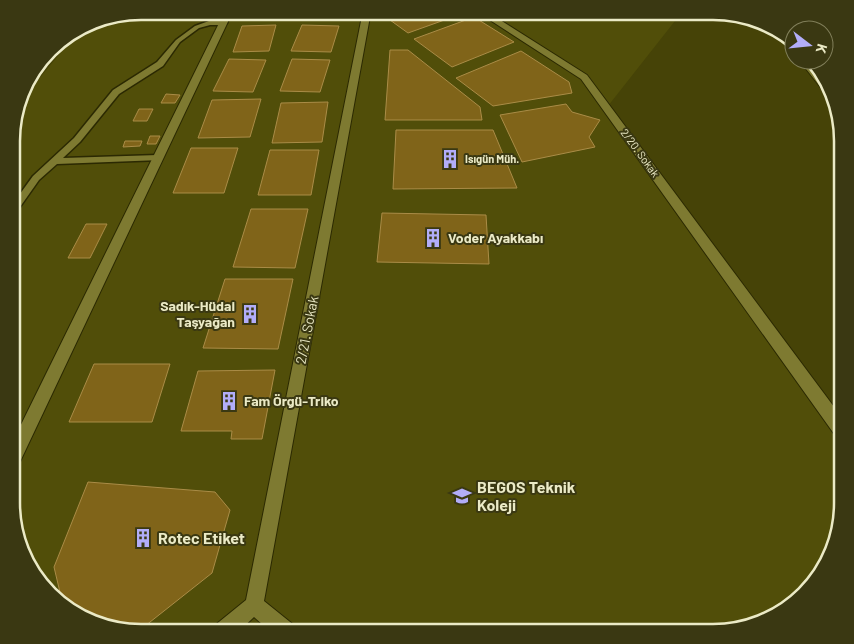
<svg xmlns="http://www.w3.org/2000/svg" width="854" height="644" viewBox="0 0 854 644" font-family="Barlow,sans-serif">
<style>
.built{fill:#514e09}
.building{fill:#806419;stroke:#aa8c47}
.lines{fill:none;stroke-linecap:round;stroke-linejoin:round}
.service-casing{stroke:#2b2902;stroke-width:3}
.minor-casing{stroke:#2b2902;stroke-width:2}
.secondary-casing{stroke:#2b2902;stroke-width:2}
.service{fill:#7e7a31;fill-rule:evenodd}
.minor{fill:#7e7a31;fill-rule:evenodd}
.secondary{fill:#7e7a31;fill-rule:evenodd}
.labels{text-anchor:middle;stroke-width:4;stroke-linejoin:round;paint-order:stroke}
.far-street-label{font-size:11px;fill:#ebeac6;stroke:#3a3812}
.far-poi-label{font-size:11px;font-weight:bold;fill:#ebeac6;stroke:#3a3812;text-anchor:start}
.poi-label{font-size:14px;font-weight:bold;fill:#ebeac6;stroke:#3a3812;text-anchor:start}
.street-label{font-size:14px;fill:#ebeac6;stroke:#3a3812}
.near-poi-label{font-size:16px;font-weight:bold;fill:#ebeac6;stroke:#3a3812;text-anchor:start}
.rim{fill:none;stroke:#ebeac6;stroke-width:2.5}
</style>
<rect width="100%" height="100%" fill="#464307"/>
<path class="built" d="M141,11L682,12L608,106L843,422L842,512L833,553L811,588L770,620L713,633L133,632L91,623L56,601L25,561L12,512V124L19,103L72,39L74,33L99,18Z"/>
<path class="building" d="M247,11H283L281,17L245,16Z
M308,11H345L344,17H307Z
M398,11H462L464,13L408,33L390,20L404,15Z
M474,17L514,42L452,67L414,39Z
M276,25L269,51L233,52L242,26Z
M302,25L339,26L331,52L291,51Z
M390,50H408L480,107L482,120H385Z
M521,51L569,82L572,93L493,106L456,78Z
M229,59L266,60L253,92L213,91Z
M292,59L330,60L320,92L280,91Z
M166,94L180,95L175,103H161Z
M261,99L250,137L198,138L212,100Z
M328,102L322,142L272,143L281,103Z
M566,104L572,112L600,120L589,137L595,147L522,162L500,115Z
M139,109H153L147,121H133Z
M396,130H493L517,188L393,189Z
M150,136H160L156,144H147Z
M125,141H142L140,146L123,147Z
M191,148H238L224,193H173Z
M270,150H319L311,195H258Z
M251,209H308L295,268L233,267Z
M382,213L486,215L489,264L377,262Z
M86,224H107L90,258H68Z
M225,279H293L278,349L203,348Z
M94,364H170L152,422H69Z
M275,370L262,439H231L232,431H181L198,371Z
M88,482L215,492L230,510L212,573L145,626L89,622L63,605L54,567Z"/>
<g class="lines">
<g class="service-casing">
<path id="service" d="M209,21H224L227,23L224,25H210L199,28L180,42L163,66L119,94L80,142L63,158L158,155L161,156V160L57,164L39,180L15,214L12,215V205L33,176L74,138L113,90L157,62L176,40L195,26Z"/>
</g>
<g class="minor-casing">
<path id="minor" d="M225,11H233L18,466L12,468V443Z
M363,11H371L264,601L295,626L298,633H272L254,617L237,633H211L214,626L246,600Z
M476,11H486L587,75L843,419V440L837,438L581,79Z
M777,30L794,43V52L777,34Z
M799,60H808L831,88L833,99L829,98Z"/>
</g>
<g class="secondary-casing">
<path id="secondary" d="M710,12C729,10 758,18 774,28L768,29Z"/>
</g>
<use href="#service" class="service"/>
<use href="#minor" class="minor"/>
<use href="#secondary" class="secondary"/>
</g>
<defs>
<g id="building-bare" transform="scale(1.5)"><path d="M-4-6H4V6H1V3H-1V6H-4ZM-2.5-4.3h1.7v1.8h-1.7ZM.8-4.3h1.7v1.8H.8ZM-2.5-1h1.7V.8h-1.7ZM.8-1h1.7V.8H.8Z" fill="#b2adf9" stroke="#3a3812" stroke-width="2.5" paint-order="stroke"/></g>
<g id="school-bare" transform="scale(1.5)"><path d="M0-5L7-2L0 1L-7-2ZM-4 1L0 2.5L4 1V4Q0 6-4 4Z" fill="#b2adf9" stroke="#3a3812" stroke-width="2.5" paint-order="stroke"/></g>
</defs>
<g fill-rule="evenodd">
<use href="#building-bare" x="450" y="159"/>
<use href="#building-bare" x="433" y="238"/>
<use href="#building-bare" x="250" y="314"/>
<use href="#building-bare" x="229" y="401"/>
<use href="#school-bare" x="462" y="496"/>
<use href="#building-bare" x="143" y="538"/>
</g>
<g class="labels">
<g class="far-street-label">
<text transform="translate(640 153) rotate(54)" y="4">2/20. Sokak</text>
</g>
<g class="far-poi-label">
<text x="465" y="163">Isıgün Müh.</text>
</g>
<g class="poi-label">
<text x="448" y="243">Voder Ayakkabı</text>
<text x="235" y="311" text-anchor="end">Sadık-Hüdai<tspan x="235" dy="16">Taşyağan</tspan></text>
<text x="244" y="406">Fam Örgü-Triko</text>
</g>
<g class="street-label">
<text transform="translate(307 330) rotate(-79)" y="5">2/21. Sokak</text>
</g>
<g class="near-poi-label">
<text x="477" y="493">BEGOS Teknik<tspan x="477" dy="18">Koleji</tspan></text>
<text x="158" y="544">Rotec Etiket</text>
</g>
</g>
<path d="M0 0H854V644H0ZM141 20H713A121 121 0 0 1 834 141V503A121 121 0 0 1 713 624H141A121 121 0 0 1 20 503V141A121 121 0 0 1 141 20Z" fill="#3a3812" fill-rule="evenodd"/>
<path class="rim" d="M141 20H713A121 121 0 0 1 834 141V503A121 121 0 0 1 713 624H141A121 121 0 0 1 20 503V141A121 121 0 0 1 141 20Z"/>
<g transform="translate(809 45) rotate(106)"><circle r="24" fill="#3a3812" stroke="#817f5a"/>
<path d="M0-4L9 19L0 12L-9 19Z" fill="#b2adf9"/>
<text y="-8" font-size="14" font-weight="bold" text-anchor="middle" fill="#ebeac6">K</text>
</g>
</svg>
